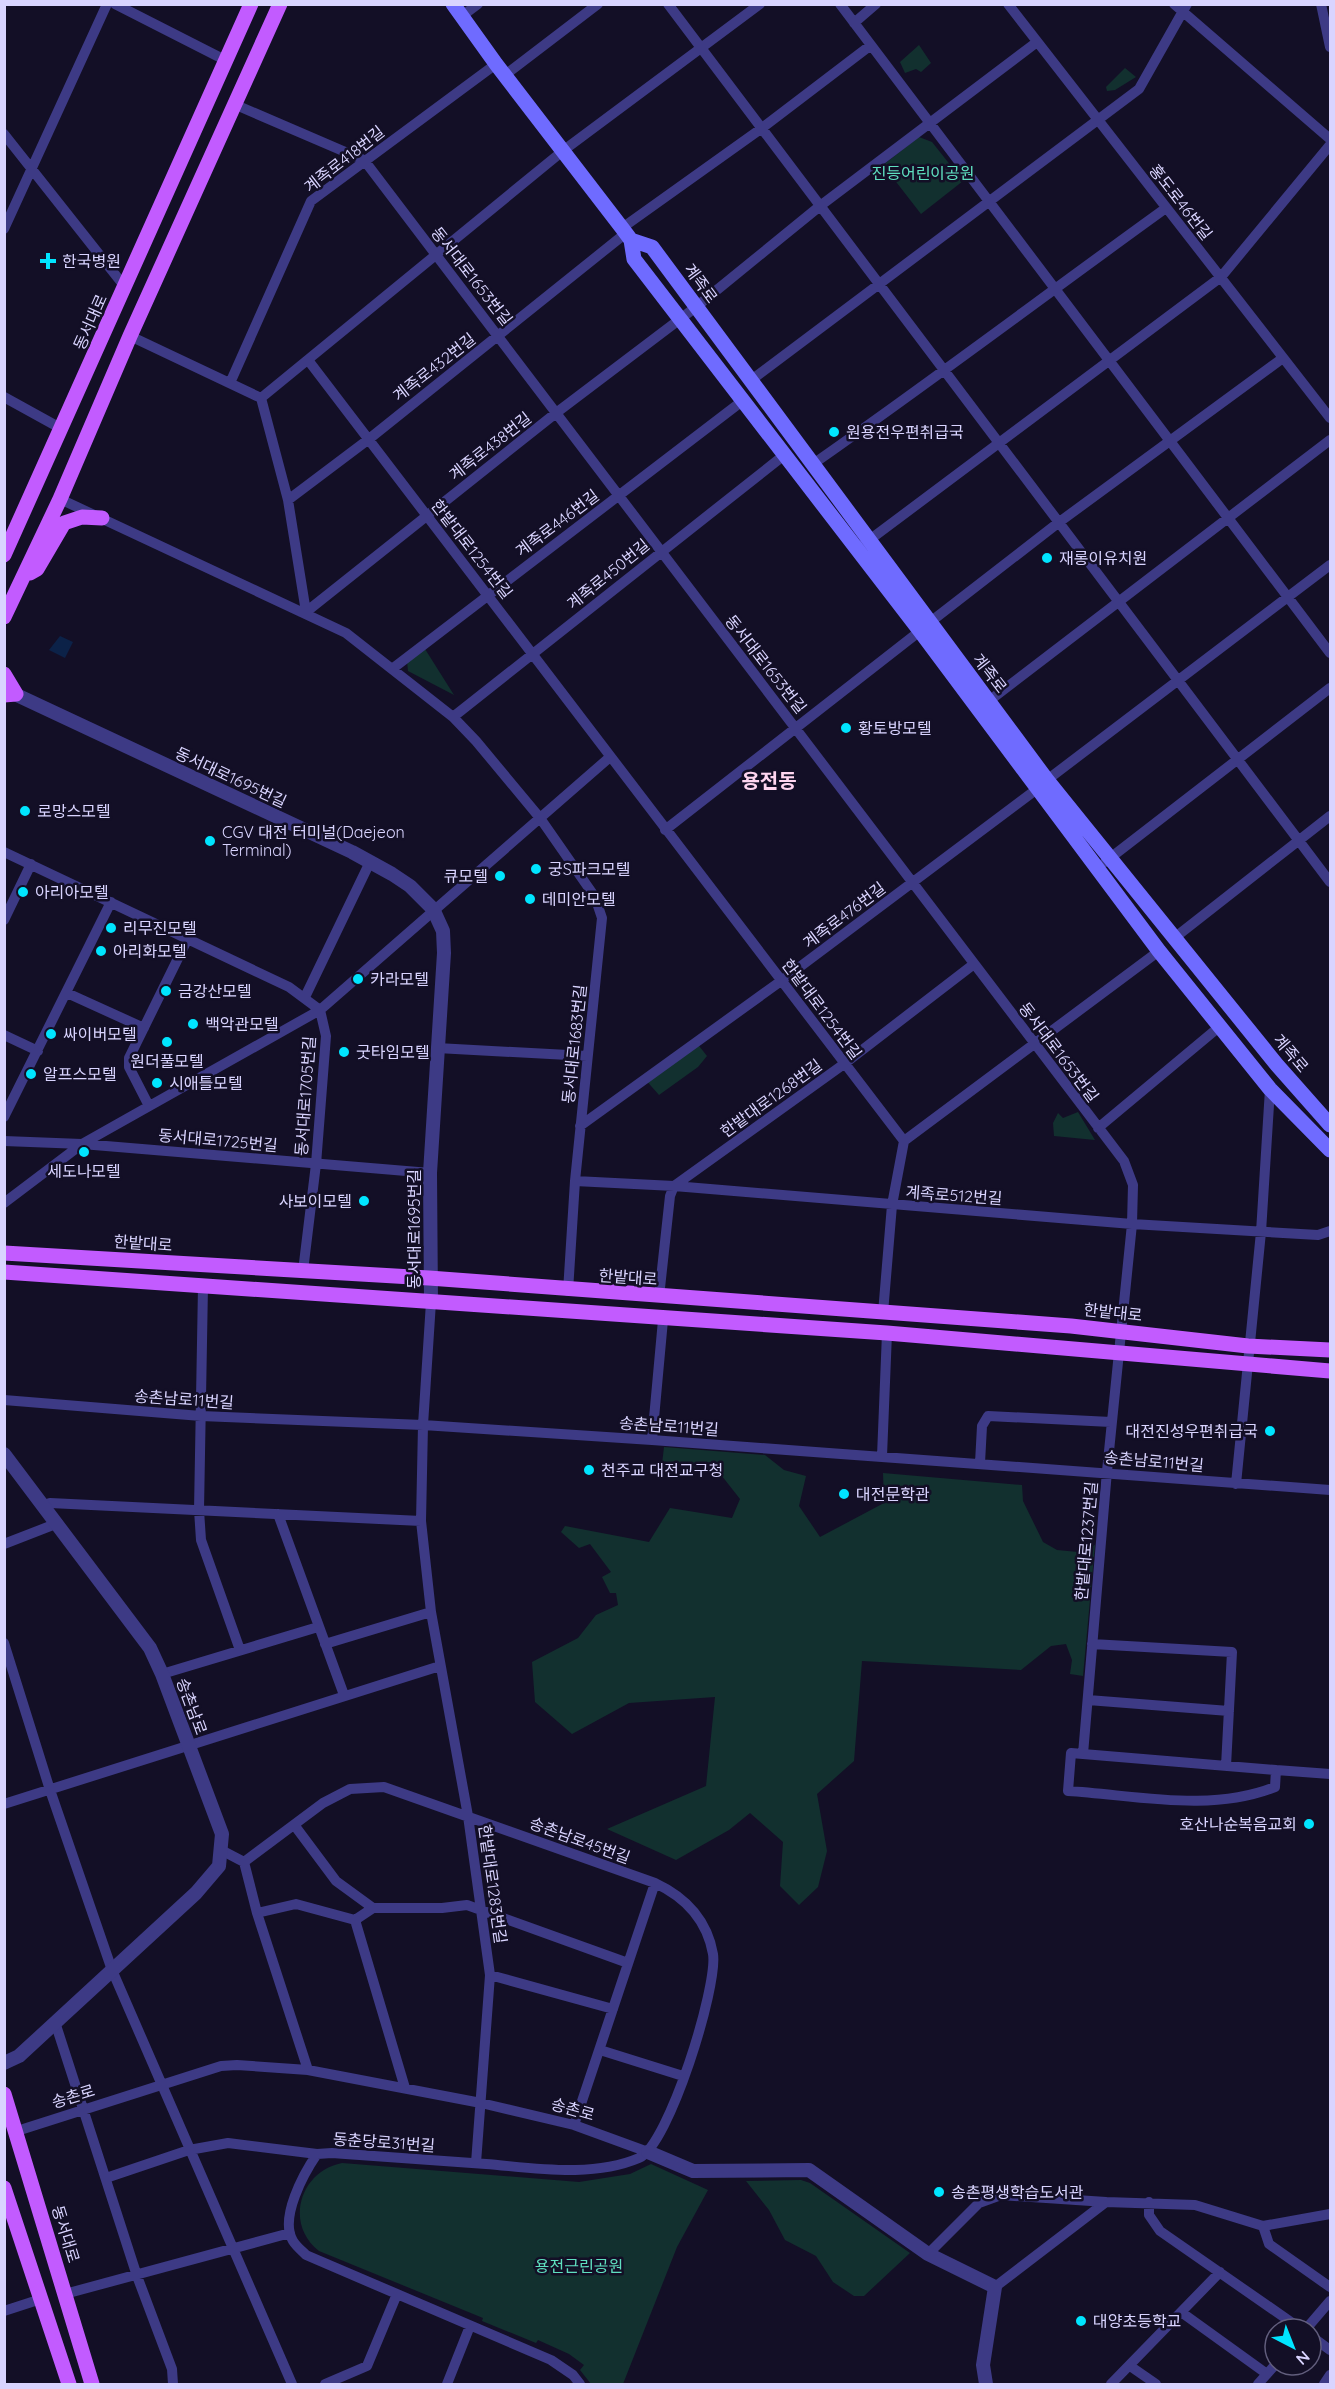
<svg xmlns="http://www.w3.org/2000/svg" width="1335" height="2389" viewBox="0 0 1335 2389" font-family="Quicksand,'Noto Sans KR',sans-serif">
<style>
.green{fill:#12302f}
.water{fill:#0c2248}
.lines{fill:none;stroke-linecap:round;stroke-linejoin:round}
.minor{stroke:#3d3a85;stroke-width:10}
.tertiary{stroke:#3d3a85;stroke-width:14}
.secondary{stroke:#6f6bff;stroke-width:15}
.primary{stroke:#c25bff;stroke-width:15}
.poi-dot{fill:#00e5ff;stroke:#130f26;stroke-width:2}
.labels{text-anchor:middle;stroke-width:5;stroke-linejoin:round;paint-order:stroke}
.street-label{font-size:16px;fill:#d9d4ff;stroke:#130f26}
.park-label{font-size:16px;fill:#5fe0c0;stroke:#130f26}
.poi-label{font-size:16px;fill:#d9d4ff;stroke:#130f26;text-anchor:start}
.quarter-label{font-size:20px;font-weight:bold;fill:#ffd6f0;stroke:#130f26}
</style>
<rect width="100%" height="100%" fill="#130f26"/>
<path class="green" d="M919,45L931,63L921,72L916,69L905,73L900,62Z
M1125,68L1136,77L1115,90L1107,91L1106,87Z
M919,137L932,142L963,181L921,214L883,165Z
M425,649L454,695L408,671L407,661Z
M696,1042L707,1056L698,1067L659,1095L644,1078Z
M1078,1112L1095,1140L1054,1136L1053,1123L1058,1113L1063,1118Z
M664,1447L765,1455L784,1470L806,1476L799,1506L820,1537L884,1503L883,1473L1022,1485L1023,1501L1043,1542L1057,1550L1078,1552L1095,1545L1083,1676L1070,1674L1072,1660L1066,1644L1051,1646L1021,1670L862,1661L854,1761L817,1794L827,1851L818,1887L799,1905L780,1886L783,1842L750,1813L729,1830L676,1860L607,1829L706,1786L715,1697L629,1703L572,1734L535,1702L532,1662L578,1638L596,1615L618,1605L616,1593H610L602,1577L611,1572L590,1544L579,1548L561,1532L565,1526L649,1542L670,1508L732,1518L740,1499L718,1471L662,1464Z
M342,2163L579,2182L630,2174L651,2164L708,2190L677,2247L623,2384H591L580,2370L584,2365L569,2354L538,2340L536,2343L482,2321L483,2318L319,2251C284,2224 300,2171 342,2163Z
M801,2180L810,2183L910,2253L864,2296H854L833,2282L816,2256L785,2240L769,2210L746,2181Z"/>
<path class="water" d="M60,636L73,642L65,658L49,650Z"/>
<g class="lines">
<path class="minor" d="M115,4L225,60
M668,4L1330,882
M840,4L1330,653
M1008,4L1330,418
M1174,4L1330,139
M1321,4L1330,47
M462,16L478,4
M854,23L876,4
M505,75L598,4
M236,105L364,160L1124,1161L1133,1185L1132,1224L1107,1471L1083,1754
M4,134L125,287
M622,228L762,128L871,45
M4,229L107,4
M130,336L261,398
M308,360L904,1141L892,1205L883,1313
M750,381L1139,89L1187,4
M230,383L311,201L496,64
M4,397L62,429
M261,398L288,500L306,612L556,413L696,307L820,206L1037,42
M261,398L564,150L760,4
M813,464C932,381 1048,293 1166,208
M60,499L346,633L453,717L476,741L540,818L595,897L602,918L575,1181L568,1291
M288,500L369,439L626,233
M864,544L1221,277L1330,145
M929,623L1058,523L1283,358
M392,669L741,402
M985,704L1330,440
M453,717L783,456
M1047,780L1330,565
M665,830L920,631
M4,852L289,987L320,1010
M1105,862L1330,688
M4,920L31,864
M1173,939L1330,816
M67,993L144,1028
M305,997L370,862
M4,1035L38,1051
M437,1048L587,1056
M149,1106L129,1067V1058L188,938
M4,1117L111,902
M580,1126L781,981L1037,789
M1098,1128L1219,1027
M4,1141L82,1144L430,1173
M904,1141L1159,951
M575,1181L674,1186L1132,1224L1318,1235L1330,1231
M4,1203L82,1144L320,1010L610,757
M303,1271L316,1164L326,1036L320,1010
M203,1286L199,1510L201,1540L240,1650
M659,1297L670,1196L674,1186L844,1064L974,964
M431,1302L423,1425L421,1521L431,1612L468,1816L490,1975L476,2163
M4,1400L201,1416L423,1425L652,1440L1330,1490
M652,1440L663,1320
M882,1456L887,1333
M980,1463L982,1426L988,1416L1111,1422
M1236,1484L1261,1232L1270,1089
M44,1505L50,1503L421,1521
M278,1514L344,1695
M4,1544L58,1523
M4,1643L50,1790L112,1970L292,2384
M325,1644L431,1612
M1092,1644L1232,1652L1226,1766
M162,1674L318,1627
M1088,1700L1229,1711
M1276,1770L1071,1753L1068,1791C1135,1795 1210,1813 1275,1787L1276,1770L1330,1774
M4,1804L440,1666
M295,1826L336,1881L373,1908
M221,1850L244,1862L323,1803L350,1789L384,1787L655,1883C685,1897 707,1920 713,1954C718,1986 669,2145 639,2158C592,2178 535,2168 486,2164C434,2160 383,2157 332,2153L317,2154C304,2173 279,2218 293,2241C296,2246 302,2251 306,2255L551,2360L573,2375L580,2384
M244,1862L257,1913L308,2070
M257,1913L296,1904L355,1920
M355,1920L373,1908H442L467,1905L628,1963
M355,1920L405,2088
M490,1975L613,2009
M55,2022L137,2276L172,2369L173,2384
M600,2050L683,2076
M574,2125L655,1883
M17,2131L221,2066L237,2065L308,2070L481,2103L574,2125L648,2152
M106,2178L189,2150L228,2143L317,2154
M1149,2202V2215L1160,2231L1301,2329
M1263,2226L1269,2244L1330,2287
M928,2254L979,2203L1001,2195L1106,2202
M995,2287L1106,2202L1195,2205L1263,2226L1330,2214
M65,2294L290,2233
M4,2311L41,2299
M1181,2312L1267,2374
M1306,2329L1330,2301
M1311,2336L1330,2350
M1130,2366L1156,2384
M325,2384L367,2366L397,2294
M447,2384L470,2326
M1111,2384L1220,2272
M1258,2384L1275,2365
M1324,2384L1330,2375"/>
<path class="tertiary" d="M6,690L352,852L392,874L410,886L433,909L443,931L444,953L430,1173L431,1302
M4,1454L150,1648L162,1674L222,1834L219,1866L196,1893L19,2056L4,2063
M648,2152L693,2171L809,2170L928,2254L995,2287L983,2365L986,2384"/>
<path class="secondary" d="M453,4L496,64L622,228L631,240L634,259L920,631L1159,951L1270,1089L1330,1150
M631,240L652,247L1047,780L1277,1065L1330,1125"/>
<path class="primary" d="M4,555L251,4
M30,573L37,569L64,523L82,517L102,518
M4,617L60,499L130,336L280,4
M4,674L16,694L4,695
M4,1253L429,1278L1071,1326L1248,1346L1330,1350
M4,1272L887,1333L1330,1371
M4,2094L92,2384
M4,2188L69,2384"/>
</g>
<g class="poi-dot">
<path d="M45 252h6v6h6v6h-6v6h-6v-6h-6v-6h6z"/>
<circle cx="834" cy="432" r="6"/>
<circle cx="1047" cy="558" r="6"/>
<circle cx="846" cy="728" r="6"/>
<circle cx="25" cy="811" r="6"/>
<circle cx="210" cy="841" r="6"/>
<circle cx="536" cy="869" r="6"/>
<circle cx="500" cy="876" r="6"/>
<circle cx="23" cy="892" r="6"/>
<circle cx="530" cy="899" r="6"/>
<circle cx="111" cy="928" r="6"/>
<circle cx="101" cy="951" r="6"/>
<circle cx="358" cy="979" r="6"/>
<circle cx="166" cy="991" r="6"/>
<circle cx="193" cy="1024" r="6"/>
<circle cx="51" cy="1034" r="6"/>
<circle cx="167" cy="1042" r="6"/>
<circle cx="344" cy="1052" r="6"/>
<circle cx="31" cy="1074" r="6"/>
<circle cx="157" cy="1083" r="6"/>
<circle cx="84" cy="1152" r="6"/>
<circle cx="364" cy="1201" r="6"/>
<circle cx="1270" cy="1431" r="6"/>
<circle cx="589" cy="1470" r="6"/>
<circle cx="844" cy="1494" r="6"/>
<circle cx="1309" cy="1824" r="6"/>
<circle cx="939" cy="2192" r="6"/>
<circle cx="1081" cy="2321" r="6"/>
</g>
<g class="labels">
<g class="street-label">
<text transform="translate(344 159) rotate(-38)" y="6">계족로418번길</text>
<text transform="translate(1181 202) rotate(52)" y="6">홍도로46번길</text>
<text transform="translate(472 276) rotate(52)" y="6">동서대로1653번길</text>
<text transform="translate(701 283) rotate(54)" y="6">계족로</text>
<text transform="translate(90 322) rotate(-66)" y="6">동서대로</text>
<text transform="translate(434 367) rotate(-38)" y="6">계족로432번길</text>
<text transform="translate(490 446) rotate(-38)" y="6">계족로438번길</text>
<text transform="translate(557 523) rotate(-37)" y="6">계족로446번길</text>
<text transform="translate(472 549) rotate(52)" y="6">한밭대로1254번길</text>
<text transform="translate(608 574) rotate(-39)" y="6">계족로450번길</text>
<text transform="translate(766 664) rotate(52)" y="6">동서대로1653번길</text>
<text transform="translate(990 673) rotate(52)" y="6">계족로</text>
<text transform="translate(231 777) rotate(25)" y="6">동서대로1695번길</text>
<text transform="translate(844 915) rotate(-37)" y="6">계족로476번길</text>
<text transform="translate(822 1009) rotate(53)" y="6">한밭대로1254번길</text>
<text transform="translate(574 1044) rotate(-84)" y="6">동서대로1683번길</text>
<text transform="translate(1059 1052) rotate(53)" y="6">동서대로1653번길</text>
<text transform="translate(1291 1053) rotate(50)" y="6">계족로</text>
<text transform="translate(305 1096) rotate(-86)" y="6">동서대로1705번길</text>
<text transform="translate(771 1098) rotate(-36)" y="6">한밭대로1268번길</text>
<text transform="translate(218 1140) rotate(5)" y="6">동서대로1725번길</text>
<text transform="translate(954 1195) rotate(4)" y="6">계족로512번길</text>
<text transform="translate(414 1229) rotate(-90)" y="6">동서대로1695번길</text>
<text transform="translate(143 1243) rotate(4)" y="6">한밭대로</text>
<text transform="translate(628 1277) rotate(4)" y="6">한밭대로</text>
<text transform="translate(1113 1312) rotate(6)" y="6">한밭대로</text>
<text transform="translate(184 1399) rotate(4)" y="6">송촌남로11번길</text>
<text transform="translate(669 1426) rotate(4)" y="6">송촌남로11번길</text>
<text transform="translate(1154 1461) rotate(5)" y="6">송촌남로11번길</text>
<text transform="translate(1086 1541) rotate(-85)" y="6">한밭대로1237번길</text>
<text transform="translate(192 1706) rotate(70)" y="6">송촌남로</text>
<text transform="translate(580 1840) rotate(20)" y="6">송촌남로45번길</text>
<text transform="translate(493 1884) rotate(82)" y="6">한밭대로1283번길</text>
<text transform="translate(73 2096) rotate(-17)" y="6">송촌로</text>
<text transform="translate(573 2109) rotate(16)" y="6">송촌로</text>
<text transform="translate(384 2142) rotate(4)" y="6">동춘당로31번길</text>
<text transform="translate(66 2234) rotate(73)" y="6">동서대로</text>
</g>
<g class="park-label">
<text x="923" y="179">진등어린이공원</text>
<text x="579" y="2272">용전근린공원</text>
</g>
<g class="poi-label">
<text x="62" y="267">한국병원</text>
<text x="846" y="438">원용전우편취급국</text>
<text x="1059" y="564">재롱이유치원</text>
<text x="858" y="734">황토방모텔</text>
<text x="37" y="817">로망스모텔</text>
<text x="222" y="838">CGV 대전 터미널(Daejeon<tspan x="222" dy="18">Terminal)</tspan></text>
<text x="548" y="875">궁S파크모텔</text>
<text x="488" y="882" text-anchor="end">큐모텔</text>
<text x="35" y="898">아리아모텔</text>
<text x="542" y="905">데미안모텔</text>
<text x="123" y="934">리무진모텔</text>
<text x="113" y="957">아리화모텔</text>
<text x="370" y="985">카라모텔</text>
<text x="178" y="997">금강산모텔</text>
<text x="205" y="1030">백악관모텔</text>
<text x="63" y="1040">싸이버모텔</text>
<text x="356" y="1058">굿타임모텔</text>
<text x="167" y="1067" text-anchor="middle">원더풀모텔</text>
<text x="43" y="1080">알프스모텔</text>
<text x="169" y="1089">시애틀모텔</text>
<text x="84" y="1177" text-anchor="middle">세도나모텔</text>
<text x="352" y="1207" text-anchor="end">사보이모텔</text>
<text x="1258" y="1437" text-anchor="end">대전진성우편취급국</text>
<text x="601" y="1476">천주교 대전교구청</text>
<text x="856" y="1500">대전문학관</text>
<text x="1297" y="1830" text-anchor="end">호산나순복음교회</text>
<text x="951" y="2198">송촌평생학습도서관</text>
<text x="1093" y="2327">대양초등학교</text>
</g>
<g class="quarter-label">
<text x="769" y="788">용전동</text>
</g>
</g>
<rect width="1335" height="2389" fill="none" stroke="#d9d4ff" stroke-width="12"/>
<g transform="translate(1293 2347) rotate(138)"><circle r="28" fill="#130f26" stroke="#625e7d" stroke-width="1.5"/>
<path d="M0-4.5L10 22L0 15L-10 22Z" fill="#00e5ff"/>
<text y="-9" font-size="16" font-weight="bold" text-anchor="middle" fill="#d9d4ff">N</text>
</g>
</svg>
